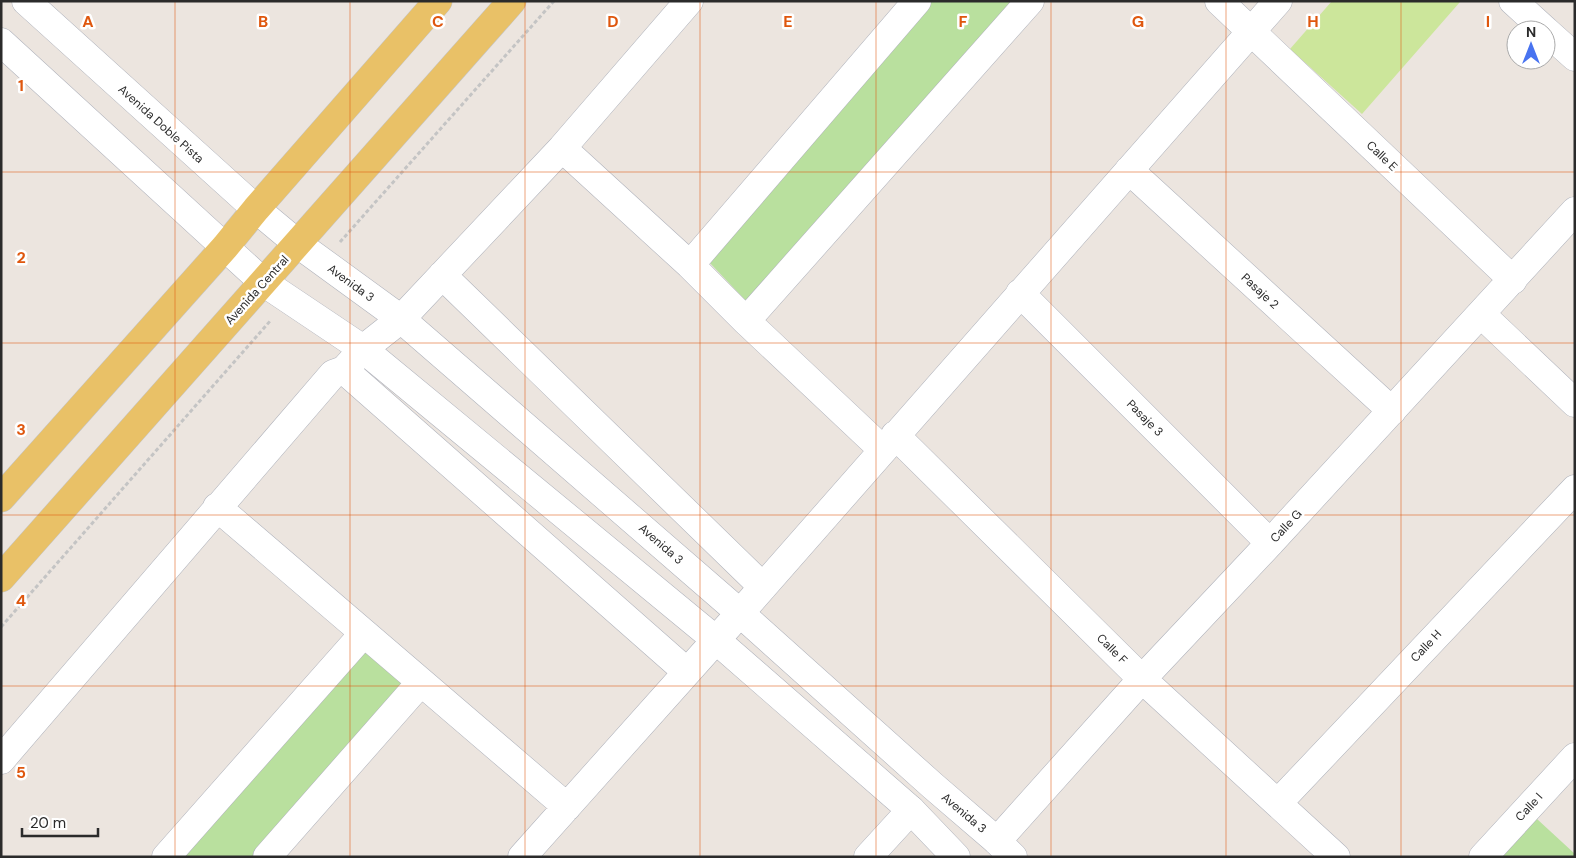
<svg xmlns="http://www.w3.org/2000/svg" width="1576" height="858" viewBox="0 0 1576 858" font-family="'DM Sans',sans-serif">
<style>
.green{fill:#b9e09e}
.pitch{fill:#cce69b}
.lines{fill:none;stroke-linecap:round;stroke-linejoin:round}
.street-casing{stroke:#afb2bb;stroke-width:29}
.secondary-casing{stroke:#afb2bb;stroke-width:29}
.primary-casing{stroke:#c4c4c4;stroke-width:29}
.path{stroke:#c4c4c4;stroke-width:3;stroke-dasharray:4 2.5;stroke-linecap:butt}
.street{stroke:#fff;stroke-width:28}
.secondary{stroke:#fff;stroke-width:28}
.primary{stroke:#e9c167;stroke-width:28}
.grid{fill:none;stroke:#df570e;stroke-width:1;stroke-opacity:0.55}
.labels{text-anchor:middle;stroke-width:5;stroke-linejoin:round;paint-order:stroke}
.street-label{font-size:12px;fill:#2b2b2b;stroke:#fff}
.grid-label{font-size:16px;text-anchor:middle;font-weight:bold;fill:#df570e;stroke:#fff;stroke-width:5;stroke-linejoin:round;paint-order:stroke}
</style>
<rect width="100%" height="100%" fill="#ece5df"/>
<path class="green" d="M929,1H1019L749,304L709,262Z
M365,649L411,683L260,857H177Z
M1537,819L1575,854V857H1501Z"/>
<path class="pitch" d="M1332,1H1459L1460,2L1362,114L1290,49Z"/>
<g class="lines">
<g class="street-casing">
<path id="street" d="M1219,1L1513,280
M1513,1L1545,30
M1546,31L1575,57
M562,148L690,265L746,321L883,450
M1129,170L1392,411
M690,265L917,1
M442,275L763,587
M1020,293L1270,543
M1481,314L1575,403
M746,321L1030,1
M344,370L687,672
M895,435L1142,679L1336,857
M217,507L567,807
M1,760L333,374L344,370L363,349L401,319L562,148L689,1
M1278,803L1575,489
M997,841L1142,679L1270,543L1575,211
M166,857L364,633
M267,857L421,682
M522,857L740,613L1278,1
M868,857L911,810
M1483,857L1575,757"/>
</g>
<g class="secondary-casing">
<path id="secondary" d="M26,1L256,209L298,244L401,319L740,613L933,786L997,841L1013,857
M1,42L263,282L363,349L716,640L911,810L956,857"/>
</g>
<g class="primary-casing">
<path id="primary" d="M1,498L225,247L256,209L438,1
M1,578L512,1"/>
</g>
<path class="path" d="M340,242L554,1
M1,627L271,320"/>
<use href="#street" class="street"/>
<use href="#secondary" class="secondary"/>
<use href="#primary" class="primary"/>
</g>
<path class="grid" d="M175,1V857M350,1V857M525,1V857M700,1V857M876,1V857M1051,1V857M1226,1V857M1401,1V857M1,172H1575M1,343H1575M1,515H1575M1,686H1575"/>
<g class="labels">
<g class="street-label">
<text transform="translate(161 124) rotate(42)" y="4">Avenida Doble Pista</text>
<text transform="translate(1382 156) rotate(44)" y="4">Calle E</text>
<text transform="translate(351 283) rotate(36)" y="4">Avenida 3</text>
<text transform="translate(257 290) rotate(-48)" y="4">Avenida Central</text>
<text transform="translate(1260 291) rotate(43)" y="4">Pasaje 2</text>
<text transform="translate(1145 418) rotate(45)" y="4">Pasaje 3</text>
<text transform="translate(1286 526) rotate(-47)" y="4">Calle G</text>
<text transform="translate(661 544) rotate(41)" y="4">Avenida 3</text>
<text transform="translate(1426 646) rotate(-47)" y="4">Calle H</text>
<text transform="translate(1112 649) rotate(45)" y="4">Calle F</text>
<text transform="translate(1529 807) rotate(-47)" y="4">Calle I</text>
<text transform="translate(964 813) rotate(40)" y="4">Avenida 3</text>
</g>
</g>
<g class="grid-label">
<text x="88" y="27">A</text>
<text x="263" y="27">B</text>
<text x="438" y="27">C</text>
<text x="613" y="27">D</text>
<text x="788" y="27">E</text>
<text x="963" y="27">F</text>
<text x="1138" y="27">G</text>
<text x="1313" y="27">H</text>
<text x="1488" y="27">I</text>
<text x="21" y="91">1</text>
<text x="21" y="263">2</text>
<text x="21" y="435">3</text>
<text x="21" y="606">4</text>
<text x="21" y="778">5</text>
</g>
<rect width="1576" height="858" fill="none" stroke="#2b2b2b" stroke-width="5"/>
<g transform="translate(1531 45)"><circle r="24" fill="#ffffff" stroke="#aaaaaa"/>
<path d="M0-4L9 19L0 12L-9 19Z" fill="#4873f0"/>
<text y="-8" font-size="14" font-weight="bold" text-anchor="middle" fill="#2b2b2b">N</text>
</g>
<path d="M22 828v8h76v-8" fill="none" stroke="#2b2b2b" stroke-width="2.5"/>
<text x="30" y="828" font-size="15" fill="#2b2b2b" stroke="#ffffff" stroke-width="4" paint-order="stroke">20 m</text>
</svg>
